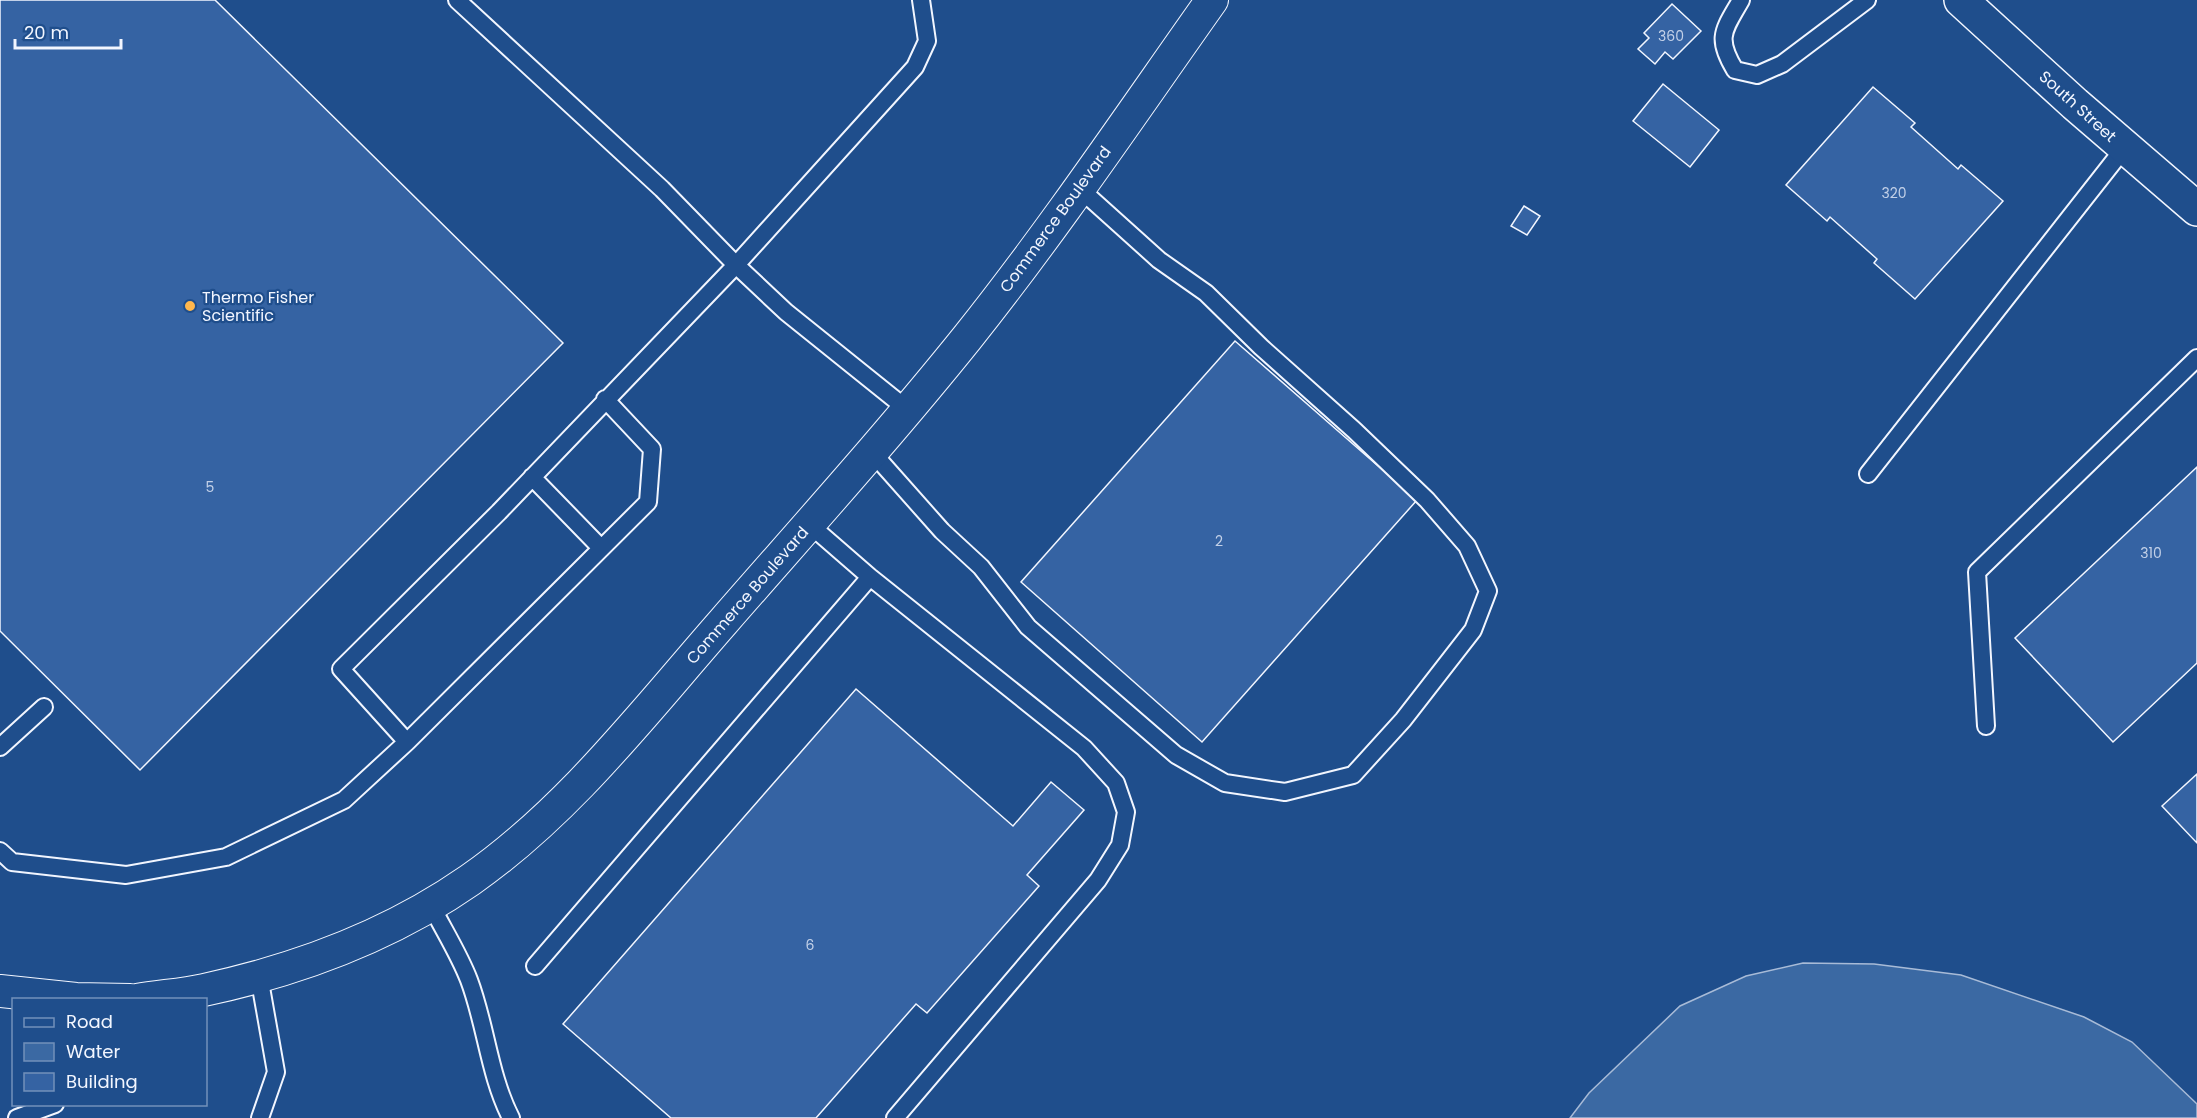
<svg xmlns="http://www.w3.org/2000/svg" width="2197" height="1118" viewBox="0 0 2197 1118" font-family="Poppins,sans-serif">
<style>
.water{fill:#3b69a3;stroke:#a8bbd7;stroke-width:1.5}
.building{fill:#3563a3;stroke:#f2f6ff;stroke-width:1.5}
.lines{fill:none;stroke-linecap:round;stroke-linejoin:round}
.lane-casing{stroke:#f2f6ff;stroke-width:20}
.street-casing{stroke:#f2f6ff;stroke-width:34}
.secondary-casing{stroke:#f2f6ff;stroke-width:36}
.lane{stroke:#1f4e8c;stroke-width:16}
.street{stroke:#1f4e8c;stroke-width:32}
.secondary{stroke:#1f4e8c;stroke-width:33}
.poi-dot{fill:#ffb74d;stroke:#1f4e8c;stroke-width:2}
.labels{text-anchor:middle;stroke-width:4.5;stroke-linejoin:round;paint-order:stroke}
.number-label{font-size:14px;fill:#c3d1e8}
.street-label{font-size:16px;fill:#f2f6ff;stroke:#1f4e8c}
.poi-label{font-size:16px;fill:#f2f6ff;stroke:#1f4e8c;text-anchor:start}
</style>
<rect width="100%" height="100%" fill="#1f4e8c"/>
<path class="water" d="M1803,963L1874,964L1961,975L2084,1017L2132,1042L2197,1104V1118H1570L1589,1093L1680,1006L1746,976Z"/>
<path class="building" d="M0,0H215L563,343L140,770L0,631Z
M1672,4L1701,31L1673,59L1665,52L1655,64L1638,49L1649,38L1644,33Z
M1663,84L1719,130L1690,167L1633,121Z
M1873,87L1915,123L1911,127L1958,169L1961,165L2003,201L1915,299L1874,263L1877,259L1830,217L1827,221L1786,185Z
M1524,206L1540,216L1527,235L1511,226Z
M1235,341L1417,500L1202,742L1021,582Z
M2197,467V663L2113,742L2015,638Z
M856,689L1013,826L1051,782L1084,810L1027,875L1039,886L927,1013L916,1004L816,1118H671L563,1024Z
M2197,774V843L2162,806Z"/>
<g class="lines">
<g class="lane-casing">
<path id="lane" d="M457,0L662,189L736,265L915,67L927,41L921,0
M1741,0C1724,30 1715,37 1735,70L1757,75L1782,64L1867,0
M871,451L942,531L981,567L1028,627L1176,755L1225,783L1285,792L1353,775L1403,720L1473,630L1488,591L1467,546L1427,500L1354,430L1261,347L1206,293L1159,260L1079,188
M1868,474L2125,147
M532,477L601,548
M809,524L870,577L1084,748L1116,783L1126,812L1120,845L1098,880L895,1118
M1986,726L1977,572L2197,358
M407,742L648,502L652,449L605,399
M0,747L44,707
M0,851L12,862L126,875L226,857L344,800L407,742L341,669L499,512L736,265L786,312L908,410
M431,905C443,929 459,954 469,980C486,1025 489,1075 511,1118
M535,966L870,577
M259,976L276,1072L260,1118
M17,1118L55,1104"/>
</g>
<g class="street-casing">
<path id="street" d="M0,991L76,999L130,1000
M137,1000C159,996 182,995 204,990C297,970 391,935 470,880C569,811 645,711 724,621C806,527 889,435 967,338C1054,229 1132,113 1212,0"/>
</g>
<g class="secondary-casing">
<path id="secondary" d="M1961,0L2075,104L2197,209"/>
</g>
<use href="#lane" class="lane"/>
<use href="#street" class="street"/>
<use href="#secondary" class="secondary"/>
</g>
<circle class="poi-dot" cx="190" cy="306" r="6"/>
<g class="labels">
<g class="number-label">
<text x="1671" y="41">360</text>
<text x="1894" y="198">320</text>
<text x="210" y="492">5</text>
<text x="1219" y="546">2</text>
<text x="2151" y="558">310</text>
<text x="810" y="950">6</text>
</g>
<g class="street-label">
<text transform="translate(2078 106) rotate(42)" y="6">South Street</text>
<text transform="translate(1055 219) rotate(-54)" y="6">Commerce Boulevard</text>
<text transform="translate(747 595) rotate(-49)" y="6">Commerce Boulevard</text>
</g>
<g class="poi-label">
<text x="202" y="303">Thermo Fisher<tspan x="202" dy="18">Scientific</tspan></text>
</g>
</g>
<rect x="12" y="998" width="195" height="108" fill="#1f4e8c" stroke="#7391ba" stroke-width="1.5"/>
<rect x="24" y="1018" width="30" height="9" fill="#1f4e8c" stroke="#7391ba" stroke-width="1.5"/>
<text x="66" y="1028" font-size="18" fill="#f2f6ff">Road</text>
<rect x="24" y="1043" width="30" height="18" fill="#3b69a3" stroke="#7391ba" stroke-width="1.5"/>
<text x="66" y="1058" font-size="18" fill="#f2f6ff">Water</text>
<rect x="24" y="1073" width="30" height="18" fill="#3563a3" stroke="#7391ba" stroke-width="1.5"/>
<text x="66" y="1088" font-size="18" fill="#f2f6ff">Building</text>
<path d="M15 39v9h106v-9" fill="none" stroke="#f2f6ff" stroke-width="3"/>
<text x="24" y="39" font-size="18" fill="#f2f6ff" stroke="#1f4e8c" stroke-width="4.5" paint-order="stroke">20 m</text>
</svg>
